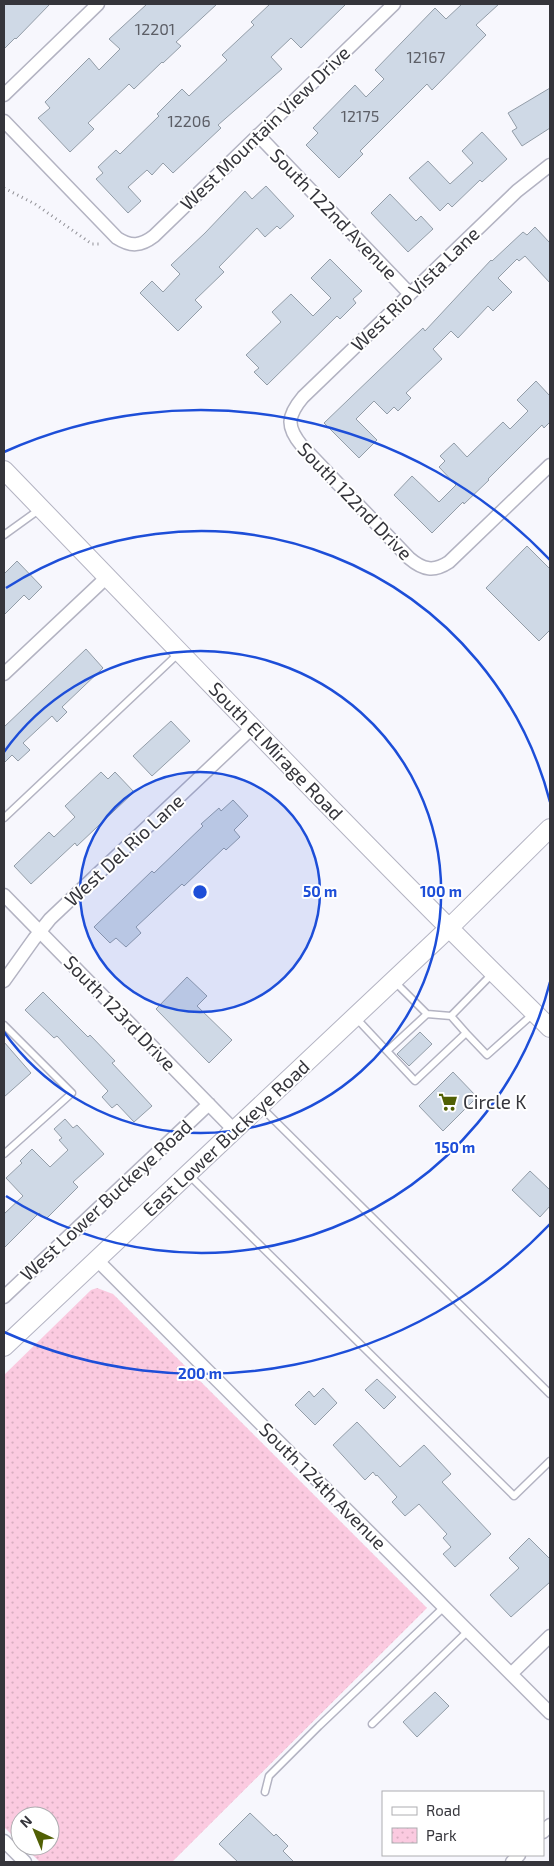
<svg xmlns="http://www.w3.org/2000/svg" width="554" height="1866" viewBox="0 0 554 1866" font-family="'Exo 2',sans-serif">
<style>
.park{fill:url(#park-dots)}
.building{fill:#cfd9e6;stroke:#939da8}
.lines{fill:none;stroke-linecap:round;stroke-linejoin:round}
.service-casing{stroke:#b3b3c2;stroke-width:9}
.minor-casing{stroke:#b3b3c2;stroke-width:15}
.secondary-casing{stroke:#b3b3c2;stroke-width:20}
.path{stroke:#909096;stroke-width:3;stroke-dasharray:1 4;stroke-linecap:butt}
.service{stroke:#fff;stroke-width:6}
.minor{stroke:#fff;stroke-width:12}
.secondary{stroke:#fff;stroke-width:18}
.ring{fill:none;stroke:#1d4ed8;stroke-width:2.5}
.labels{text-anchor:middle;stroke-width:4;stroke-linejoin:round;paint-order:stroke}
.number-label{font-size:16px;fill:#5c5e66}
.street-label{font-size:19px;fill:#35353b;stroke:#fff}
.poi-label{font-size:19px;fill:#35353b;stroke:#fff;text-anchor:start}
.centre{fill:#1d4ed8;stroke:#fff;stroke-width:2.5}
.ring-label{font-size:15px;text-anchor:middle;font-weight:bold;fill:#1d4ed8;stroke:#fff;stroke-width:4;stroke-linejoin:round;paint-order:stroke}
</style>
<defs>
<pattern id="park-dots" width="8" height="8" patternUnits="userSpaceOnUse" patternTransform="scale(1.25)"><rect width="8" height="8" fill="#fbcae0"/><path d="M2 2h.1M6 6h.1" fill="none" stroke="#d8aec1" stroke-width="1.8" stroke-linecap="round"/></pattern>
</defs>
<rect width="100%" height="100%" fill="#f7f7fd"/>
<path class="park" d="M97,1288L113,1294L427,1608L172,1862H40L23,1846H50V1816H20V1843L4,1827V1375L91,1290Z"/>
<path class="building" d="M4,4H50L16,39L15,38L4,49Z
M147,4H217L176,42L181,46L163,63L162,62L134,89L129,84L88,123L94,129L70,152L38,118L50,108L45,102L89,58L99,70L120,49L109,39Z
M270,4H346L301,48L291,38L271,57L282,69L218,125L221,128L173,173L163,163L152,175L147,170L128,187L141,201L128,213L96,179L103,173L98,167L116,150L120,154L159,116L157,114L182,89L189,96L227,60L222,55L254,25L251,22Z
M462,4H499L476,25L486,35L432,90L427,84L360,151L363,154L339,178L306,145L318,133L313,128L355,85L366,97L384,79L375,70L435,8L446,19Z
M550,88V128L522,146L512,131L517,128L508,113Z
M482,132L507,159L482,182L480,180L452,207L448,203L440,211L409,178L428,161L450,184L473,163L462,151Z
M266,186L294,216L280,229L277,226L265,237L257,228L219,267L224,272L195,300L202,307L178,331L140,293L152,281L163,292L180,274L171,265L205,233L245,191L252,199Z
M390,194L416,221L421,216L433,229L408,252L371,213Z
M535,227L550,243V283L525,256L519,261L517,259L498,278L512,292L493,311L488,306L458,338L451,331L433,349L442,359L406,393L411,398L398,411L394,407L387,414L374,401L356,419L377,440L359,458L324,423L423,328L425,331L491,260L492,261L523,232L527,235Z
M330,259L362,291L353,299L356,303L340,319L337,316L267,385L254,372L259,368L246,355L281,322L272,312L291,294L313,316L331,298L311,278Z
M536,381L550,396V422L544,428L542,425L488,479L489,480L464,504L463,502L432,533L394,495L412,476L439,502L456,485L439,467L445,461L440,456L454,443L467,457L503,422L510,429L528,411L517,400Z
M527,546L550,569V630L539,641L486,588Z
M17,561L42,587L29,600L24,595L4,615V574Z
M86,649L103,668L62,707L67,712L57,722L52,716L23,743L30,750L18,761L12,755L4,763V727Z
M171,721L190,741L152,776L133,756Z
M101,772L108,779L115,772L134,792L77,846L75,843L31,884L14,866L49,832L54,837L75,817L65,806Z
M233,800L248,816L234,830L240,837L226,850L224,848L184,886L182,884L136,927L141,933L126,947L116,938L110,943L94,927L152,871L154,873L203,826L201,824L219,808L221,811Z
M187,977L207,996L197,1006L232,1040L209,1063L156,1009Z
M43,992L88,1037L90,1035L115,1061L112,1063L152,1106L134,1122L117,1104L112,1108L102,1097L108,1091L57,1036L54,1038L25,1010Z
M420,1032L432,1044L409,1066L397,1054Z
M4,1042L31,1073L4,1097Z
M453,1072L477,1097L443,1131L419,1106Z
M65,1119L73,1128L77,1125L104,1154L73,1182L78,1187L46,1219L39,1213L4,1248V1214L23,1196L6,1178L22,1163L20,1161L32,1149L50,1167L68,1150L59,1140L62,1138L54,1129Z
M530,1171L550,1190V1206L540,1217L512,1190Z
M377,1379L396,1397L384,1409L365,1390Z
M323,1388L337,1403L315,1425L295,1405L309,1391L314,1397Z
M357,1422L400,1467L424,1445L451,1474L442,1482L491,1534L455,1567L443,1554L451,1547L443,1538L447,1534L419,1504L405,1516L392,1502L397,1497L377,1475L376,1476L373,1472L365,1480L333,1445Z
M529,1538L550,1559V1582L511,1617L490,1595L519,1568L509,1558Z
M435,1692L449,1706L417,1737L403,1722Z
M250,1813L274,1836L276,1834L288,1846L283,1851L294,1862H238L219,1844Z"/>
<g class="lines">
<g class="service-casing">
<path id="service" d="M4,535L40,509
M4,818L179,653
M394,981L427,1014
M356,1018L415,1081L466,1033L451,1016L493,973
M4,1025L72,1093L4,1154
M466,1033L487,1055L533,1014
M387,1051L427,1014L451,1016
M261,1107L550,1394
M189,1175L514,1496L550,1461
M372,1724L468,1631
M265,1792L269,1776L319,1726L444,1607"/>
</g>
<g class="minor-casing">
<path id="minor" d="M4,95L98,4
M4,121L117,238C131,247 141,246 154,236L394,4
M258,135L410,294
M550,165L517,191L303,397C287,416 286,427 302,446L409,558C423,570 434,572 449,562L550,465
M4,674L107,577
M4,895L235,1131
M4,981L34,939L50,919L253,727
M97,1260L550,1713
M4,1297L209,1104
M511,1674L550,1636
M543,1832L550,1825
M4,1841L25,1862
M512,1862L519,1855"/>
</g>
<g class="secondary-casing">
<path id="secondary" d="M4,470C185,657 364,846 550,1028
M4,1347L448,929L550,828"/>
</g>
<path class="path" d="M4,188L35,204L92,244H100"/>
<use href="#service" class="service"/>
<use href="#minor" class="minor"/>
<use href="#secondary" class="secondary"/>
</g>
<circle cx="200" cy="892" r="120" fill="#1d4ed8" fill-opacity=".12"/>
<g class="ring">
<circle cx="200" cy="892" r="120"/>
<path d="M4 752A241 241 0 1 1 4 1032"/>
<path d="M550 982A361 361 0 0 1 6 1196M6 588A361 361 0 0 1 550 802"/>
<path d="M550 1224A482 482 0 0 1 4 1332M4 452A482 482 0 0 1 550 560"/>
</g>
<defs>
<g id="supermarket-bare" transform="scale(1.5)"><path d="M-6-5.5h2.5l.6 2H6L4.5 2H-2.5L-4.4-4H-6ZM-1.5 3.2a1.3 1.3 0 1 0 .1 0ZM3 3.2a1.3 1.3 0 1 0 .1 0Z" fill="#516004" stroke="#fff" stroke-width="2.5" paint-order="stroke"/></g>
</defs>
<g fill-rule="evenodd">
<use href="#supermarket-bare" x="448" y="1102"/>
</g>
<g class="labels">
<g class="number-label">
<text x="155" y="35">12201</text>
<text x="426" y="63">12167</text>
<text x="360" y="122">12175</text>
<text x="189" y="127">12206</text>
</g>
<g class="street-label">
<text transform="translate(265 128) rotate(-44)" y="7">West Mountain View Drive</text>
<text transform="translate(334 214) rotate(46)" y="7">South 122nd Avenue</text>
<text transform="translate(415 289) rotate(-44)" y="7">West Rio Vista Lane</text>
<text transform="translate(355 501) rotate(46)" y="7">South 122nd Drive</text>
<text transform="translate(276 751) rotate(46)" y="7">South El Mirage Road</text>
<text transform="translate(124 850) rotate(-43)" y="7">West Del Rio Lane</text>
<text transform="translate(120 1013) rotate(46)" y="7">South 123rd Drive</text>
<text transform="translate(226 1138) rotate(-43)" y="7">East Lower Buckeye Road</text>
<text transform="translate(106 1200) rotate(-43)" y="7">West Lower Buckeye Road</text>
<text transform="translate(323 1486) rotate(45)" y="7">South 124th Avenue</text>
</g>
<g class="poi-label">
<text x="463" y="1109">Circle K</text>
</g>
</g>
<circle cx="200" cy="892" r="8" class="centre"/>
<g class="ring-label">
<text x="320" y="897">50 m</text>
<text x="441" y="897">100 m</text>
<text x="455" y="1153">150 m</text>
<text x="200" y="1379">200 m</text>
</g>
<rect width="554" height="1866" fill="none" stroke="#35353b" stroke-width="10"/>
<rect x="382" y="1791" width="162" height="65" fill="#ffffff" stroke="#aeaeb1"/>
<rect x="392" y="1807" width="25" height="8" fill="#ffffff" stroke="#aeaeb1"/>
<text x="426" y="1816" font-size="15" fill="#35353b">Road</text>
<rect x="392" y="1828" width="25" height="15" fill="url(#park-dots)" stroke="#aeaeb1"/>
<text x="426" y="1841" font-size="15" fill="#35353b">Park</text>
<g transform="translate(35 1831) rotate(316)"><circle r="24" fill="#ffffff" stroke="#aeaeb1"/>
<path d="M0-4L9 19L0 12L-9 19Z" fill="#516004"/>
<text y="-8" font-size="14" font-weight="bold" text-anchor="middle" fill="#35353b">N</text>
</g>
</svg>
